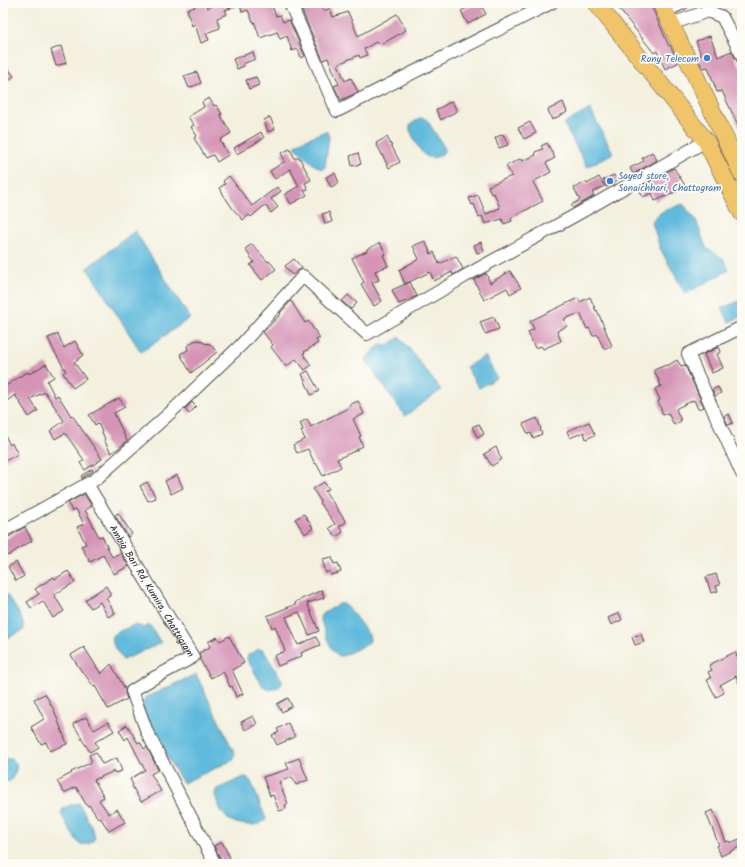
<svg xmlns="http://www.w3.org/2000/svg" width="745" height="867" viewBox="0 0 745 867" font-family="Kalam,sans-serif">
<style>
.water{fill:#5ebadc;stroke:#447284}
.building{fill:#d594b6}
.lines{fill:none;stroke-linecap:round;stroke-linejoin:round}
.minor-casing{stroke:#494946;stroke-width:14}
.highway-casing{stroke:#494946;stroke-width:18}
.minor{stroke:#fff;stroke-width:12}
.highway{stroke:#f0c469;stroke-width:17}
.shop-dot{fill:#3f7fe0;stroke:#fdfcf7;stroke-width:1.5}
.labels{text-anchor:middle;stroke-width:3.5;stroke-linejoin:round;paint-order:stroke}
.shop-label{font-size:10px;fill:#366cbe;stroke:#fdfcf7;text-anchor:end}
.street-label{font-size:10px;fill:#2b2b2b;stroke:#fdfcf7}
</style>
<rect width="100%" height="100%" fill="#fdfcf7"/>
<filter id="ink" filterUnits="userSpaceOnUse"><feTurbulence type="fractalNoise" baseFrequency=".025" numOctaves="2"/><feDisplacementMap in="SourceGraphic" scale="8" xChannelSelector="R" yChannelSelector="G"/><feConvolveMatrix kernelMatrix="1 2 1 2 8 2 1 2 1" color-interpolation-filters="sRGB"/></filter>
<filter id="wash" filterUnits="userSpaceOnUse"><feTurbulence type="fractalNoise" baseFrequency=".012" numOctaves="4" result="noise"/><feDisplacementMap in="SourceGraphic" scale="16" xChannelSelector="R" yChannelSelector="G"/><feGaussianBlur stdDeviation="0.9" result="paint"/><feColorMatrix in="noise" values="0 0 0 0 0 0 0 0 0 0 0 0 0 0 0 0 0 1.4 0 .05"/><feComposite in="paint" operator="in"/></filter>
<g filter="url(#wash)">
<rect width="100%" height="100%" fill="#f3f0de"/>
<path class="water" d="M590,109L613,153L587,167L564,124Z
M421,118H423L427,120L444,147L445,150C443,154 440,155 436,157C422,162 415,140 410,130C408,124 416,121 421,118Z
M325,131L327,132L329,137L325,167L322,169C313,166 304,155 296,148V145L304,140Z
M683,204L696,220L706,248L723,258L729,270L685,294L660,248L652,222C657,211 672,208 683,204Z
M135,231L190,318L141,352L87,268Z
M742,300V316L729,322L722,308Z
M400,337L441,390L405,416L365,359L381,344L388,345Z
M485,356L497,378L479,388L466,367Z
M3,590C11,601 24,617 24,630L3,640Z
M339,604H344L347,606L369,635L370,640L368,644L342,656C330,656 324,628 320,618L321,615Z
M134,625L140,626L143,628L150,625L161,643L123,660C118,653 111,645 112,636L120,631Z
M259,649L263,650L267,656L282,680V684L277,688L269,690L264,688L248,661L247,659L248,655Z
M196,674L235,754L233,760L183,783L167,757L147,722L142,710L145,698Z
M3,759C6,759 10,758 13,760C20,765 14,776 10,781L3,782Z
M244,777L248,778L251,782L266,819C259,829 237,825 228,819C222,814 219,807 217,801C215,796 214,793 217,789Z
M79,803L93,830L95,838L91,843L80,845L71,832L61,814L63,808L74,804Z"/>
<g id="blocks">
<path class="building" d="M200,3H205L207,8L221,3H271L276,16L280,15L283,22L289,20L305,56L301,58L298,49L292,51L287,36L280,39L277,32L260,38L254,21L253,22L248,10L242,12L240,5L225,10L227,14L217,18L220,28L206,33L209,40L201,43L195,24L192,26L187,9L195,7L194,5Z
M307,3H321L324,11L330,8L333,17L348,12L358,36L397,14L406,30L382,44L381,43L378,44L376,42L364,49L367,55L360,58L359,55L338,64L345,81L351,78L358,92L341,100L334,86L339,84L328,58L323,60L300,6Z
M477,3H480L486,14L468,24L461,11Z
M625,3H650L669,46L670,45L678,63L665,69L657,51L654,53L619,9Z
M710,36L718,57L731,51L742,70V134L722,91L717,92L708,67L703,68L697,57L701,55L696,41Z
M61,46L66,63L56,66L51,50Z
M253,52L255,59L243,64L244,66L237,69L233,59Z
M3,62L14,76L7,82L3,76Z
M197,72L201,83L189,88L184,76Z
M256,77L259,85L249,89L246,80Z
M209,98L214,106L216,105L222,114H220L231,133L220,140L228,155L217,162L213,155L206,158L194,138L197,136L191,127L194,125L188,117L204,107L202,102Z
M452,101L457,111L441,120L436,110Z
M563,102L567,112L552,120L548,110Z
M270,117L275,129L268,132L264,120Z
M530,122L536,133L524,139L518,128Z
M261,132L264,138L237,154L234,148Z
M503,134L508,145L499,148L495,138Z
M387,137L400,162L389,168L376,143Z
M547,143L555,158L546,163L551,172L533,182L543,201L511,218L512,221L504,224L502,219L485,224L482,216L479,217L474,204L472,205L469,198L478,195L486,214L500,208L494,193L491,194L488,186L512,176L506,166L520,159L522,161L536,155L535,152L543,149L541,146Z
M290,149L295,159L299,157L311,180L305,183L308,189L304,191L307,195L291,204L285,194L299,186L290,169L275,179L270,171L285,161L281,153Z
M652,152L657,160L633,174L630,168L644,161L642,158Z
M358,153L361,164L352,166L350,156Z
M674,168L686,187L655,201L652,193L643,197L638,188Z
M335,173L339,183L331,187L326,177Z
M614,175L617,181L606,187L603,180Z
M229,176L252,206L277,187L281,191L271,199L278,207L271,213L265,205L251,217L249,215L243,220L233,209L219,188L225,184L223,181Z
M599,177L604,186L592,193L594,196L573,208L571,205L580,200L574,188L586,182L587,184Z
M329,212L332,222L325,224L322,214Z
M425,241L431,254L434,252L439,264L456,256L463,269L453,275L452,272L434,281L430,272L405,284L399,270L419,259L413,246Z
M481,242L484,251L477,253L474,245Z
M380,243L386,254L383,255L388,266L375,271L379,280L372,283L382,301L374,306L361,284L364,282L352,258L367,251V249Z
M252,244L268,262L269,261L276,269L262,280L250,265L254,262L245,249Z
M294,259L302,268L292,275L285,266Z
M510,271L521,288L510,294L507,288L484,300L474,280L486,273L490,283Z
M410,282L417,296L399,304L392,290Z
M348,295L357,303L351,309L342,301Z
M590,297L596,311L597,310L612,346L604,349L597,334L593,336L589,328L587,329L580,313L564,319L567,326L557,331L561,341L543,349L541,346L535,348L528,332L534,329L530,321L578,298L580,302Z
M291,301L305,323L308,321L320,338L316,340L318,343L304,352L305,353L303,354L311,365L305,370L296,359L286,367L271,347L273,345L263,332L281,314L280,313Z
M494,317L499,329L485,334L480,322Z
M58,334L64,348L75,341L83,355L78,359V360L74,362L86,379L73,388L63,373L66,371L54,351L48,338Z
M199,340L204,343L210,344L217,352L191,373L180,354L188,350L187,346L194,341Z
M719,347L721,352L717,354L723,368L712,373L704,354Z
M677,360L681,366L685,365L704,407L698,409L694,400L677,408L676,409L681,421L674,425L668,413L663,415L658,401L660,400L655,389L661,386L654,370L666,365L667,366Z
M46,364L54,377L47,381L55,397L58,395L71,416L72,415L102,459L85,470L80,463L84,460L65,433L55,439L50,431L64,421L45,392L30,399L38,411L29,417L15,395L7,401L3,395V388L22,375L28,372L29,374Z
M308,371L319,391L311,395L302,374Z
M718,387L721,393L715,396L712,390Z
M119,398L125,407L114,413L127,441L119,448L111,453L104,440L105,439L98,423L95,425L89,415Z
M358,401L364,414L353,419L361,436L359,437L363,446L357,449V450L337,459L341,467L323,476L316,463L315,464L308,449L297,453L293,445L305,439L301,431L303,430L300,423L307,419L311,427L350,407L349,405Z
M192,402L196,407L189,414L185,409Z
M729,414L733,423L728,425L724,416Z
M537,418L541,429H540L542,434L533,438L531,433L528,434L523,424Z
M589,422L595,435L586,439L584,432L570,438L567,431Z
M479,424L484,434L478,438L472,427Z
M3,432L10,445L12,443L18,454L3,462Z
M496,447L499,453L498,454L502,459L492,466L484,454Z
M92,469L93,471L82,478L81,476Z
M177,475L183,488L171,494L165,481Z
M147,482L156,498L148,501L140,486Z
M324,482L329,489L325,491L346,522L339,527L343,532L336,537L329,528L335,524L320,503L321,502L313,489Z
M84,494L92,506L85,510L99,537L102,536L112,557L120,553L129,566L114,574L103,555L90,562L81,546L86,544L77,527L84,524L76,509L72,511L68,503Z
M118,513L132,534L128,537L115,515Z
M304,514L313,528L305,534L295,519Z
M25,527L32,541L21,547L8,556L3,548V538H7Z
M332,557L334,564L338,563L341,572L331,575L330,571L326,573L322,559Z
M16,562L24,576L16,581L8,567Z
M68,571L75,582L54,595L64,611L53,618L43,601L31,608L27,602L39,594L35,589L54,577L55,579Z
M716,574L720,585L716,586L718,591L711,593L706,577Z
M106,586L110,593V596L106,598L115,613L108,617L100,602L91,608L85,600Z
M322,590L324,598L307,603L319,631L309,635L299,612L286,617L298,645L316,637L320,645L301,653L302,656L278,666L274,656L285,651L275,626L272,628L267,616L296,604L295,602Z
M619,613L622,620L611,625L608,618Z
M641,634L644,642L635,645L632,637Z
M229,636L244,663L232,670L243,694L236,697L232,686L230,687L223,671L211,678L200,660V657L199,653L210,647L208,642L217,637L220,641Z
M84,647L101,674L111,664L125,689V693L127,699L108,709L95,686L94,687L83,672H82L71,655Z
M735,652L742,668V691L736,676L720,685L724,693L716,697L707,680L711,678L708,672L712,670L709,665Z
M45,694L54,710L67,744L50,751L46,742L41,744L31,727L44,719L34,699Z
M288,698L292,706L282,712L277,704Z
M253,716L257,724L245,730L241,722Z
M86,717L94,730L108,722L114,731L95,742L98,747L90,752L81,738H82L73,724Z
M288,723L295,737L277,745L272,735L279,732L277,729Z
M127,725L138,743L140,742L144,749L147,747L158,770L151,774L161,791L141,802L132,786L133,785L130,779L145,770L128,737L125,740L119,730Z
M96,752L102,764L117,758L122,771L115,773L114,771L94,780L104,797L99,800L109,814L117,809L125,822L109,831L100,817L98,818L89,805L87,806L76,787L64,793L57,781L72,773L71,772L92,762L89,755Z
M299,758L308,780L296,785L292,777L279,782L288,804L285,805L286,809L279,811L273,795L270,796L263,777L289,769L286,763Z
M713,810L726,842L729,841L730,843L742,838V846L721,856L717,846L719,845L706,813Z
M222,842L230,858L222,861L214,846Z"/>
</g>
</g>
<g filter="url(#ink)">
<use href="#blocks" fill-opacity="0" stroke="#494946" stroke-width="1"/>
<g class="lines">
<g class="minor-casing">
<g id="minor">
<path d="M290,3L337,111L551,3"/>
<path d="M665,11L683,3"/>
<path d="M671,24L708,11L722,17L742,55"/>
<path d="M742,327L688,354L742,474"/>
<path id="s1" d="M87,484L193,657L150,680L132,691L147,732L215,864"/>
<path d="M3,531L96,479L171,412L241,345L303,276L367,334L467,275L574,216L706,141"/>
</g>
</g>
<g class="highway-casing">
<path id="highway" d="M596,3L706,141L742,213
M661,3L742,174"/>
</g>
<use href="#minor" class="minor"/>
<use href="#highway" class="highway"/>
</g>
</g>
<g class="shop-dot">
<circle cx="707" cy="58" r="4"/>
<circle cx="610" cy="181" r="4"/>
</g>
<g class="labels">
<g class="shop-label">
<text x="699" y="62">Rony Telecom</text>
<text x="618" y="179" text-anchor="start">Sayed store,<tspan x="618" dy="12">Sonaichhari, Chattogram</tspan></text>
</g>
<g class="street-label">
<text dy="4" stroke="none"><textPath href="#s1" startOffset="125">Ambia Bari Rd, Kumira, Chattogram</textPath></text>
</g>
</g>
<rect width="745" height="867" fill="none" stroke="#fdfcf7" stroke-width="16"/>
</svg>
